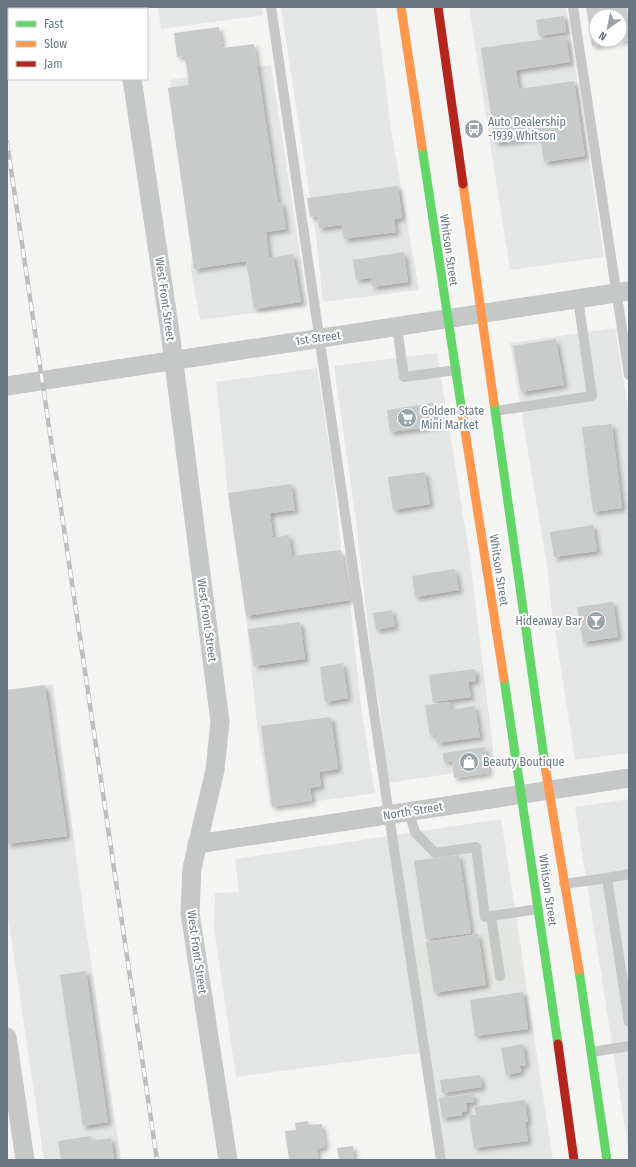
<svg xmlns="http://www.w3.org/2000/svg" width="636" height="1167" viewBox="0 0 636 1167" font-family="'Fira Sans Condensed',sans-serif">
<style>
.built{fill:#e4e5e5}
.green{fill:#e3e5e1}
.building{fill:#c9cbcb;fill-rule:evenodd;filter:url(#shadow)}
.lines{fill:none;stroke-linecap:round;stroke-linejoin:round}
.lane{stroke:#c6c8c8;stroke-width:10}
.street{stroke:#c6c8c8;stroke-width:19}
.fast{stroke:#63d668;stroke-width:9}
.slow{stroke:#ff974d;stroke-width:9}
.jam{stroke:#b3261e;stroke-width:9}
.rail-casing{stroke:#bdbebe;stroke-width:4.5}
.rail{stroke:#fff;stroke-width:3;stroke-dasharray:9;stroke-linecap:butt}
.labels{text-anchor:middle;stroke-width:4;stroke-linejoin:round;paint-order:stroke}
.poi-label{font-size:12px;fill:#68777f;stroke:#fff;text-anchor:start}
.street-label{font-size:12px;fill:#68777f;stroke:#fff}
</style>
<defs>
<filter id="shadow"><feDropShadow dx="3.5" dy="3.5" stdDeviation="2" flood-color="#0004"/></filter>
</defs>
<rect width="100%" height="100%" fill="#f4f4f3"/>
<path class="built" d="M158,7H262L263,15L161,29Z
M281,7H376L391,130L419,290L323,302L317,244Z
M469,7H566L604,257L510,270Z
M271,65L308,306L200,320L191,270L193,235L170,80Z
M615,328L629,415V753L575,760L551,605L548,572L510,343Z
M437,353L470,558L495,767L387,783L380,706L374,679L356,521L334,366Z
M317,368L333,471L341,550L350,600L361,708L375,793L270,808L257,724L246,616L228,493L216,382Z
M53,684L85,923L121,1160H44L7,909V690Z
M629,799V1153L575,807Z
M501,819L518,927L408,943L417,999L526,984L553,1160H441L425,1052L236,1077L214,928L215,893L239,892L235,859Z"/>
<path class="green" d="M518,927L526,984L417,999L408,943Z"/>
<path class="building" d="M586,7H627L629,40L592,46ZM596,16H620V40H596Z
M564,16L566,32L539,36L536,20Z
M219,27L222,48L254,44L278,203L282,202L286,229L266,232L269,258L293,254L301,302L254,309L246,261L194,269L168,88L189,85L185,56L177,57L174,33Z
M566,36L570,62L516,70L519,89L574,81L585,156L544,162L540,137L495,143L481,48Z
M398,186L402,218L394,219L396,232L344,239L342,225L319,228L317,216L310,217L307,198Z
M404,252L408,282L372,287L371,278L356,280L353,260Z
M556,339L564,385L521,392L513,346Z
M433,403L436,426L390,432L387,410Z
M612,424L622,508L593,512L582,427Z
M425,472L430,504L393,510L388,477Z
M291,484L295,510L270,513L273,538L289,535L292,556L341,550L350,600L246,616L228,493Z
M593,525L597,551L554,557L550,532Z
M455,569L459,590L415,597L412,576Z
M613,602L618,637L583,642L577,607Z
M392,610L395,626L376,630L373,613Z
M300,622L305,659L254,666L248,629Z
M343,663L348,698L325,702L320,667Z
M475,669L476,681L468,682L471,697L433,702L429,675Z
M45,685L67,836L7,844V690Z
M450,702L451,710L475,706L480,737L437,743L436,734L430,735L425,705Z
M331,717L338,769L319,772L321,786L310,788L312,801L272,807L261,726Z
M485,747L489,773L454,778L452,761L444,762L443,753Z
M459,855L471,933L426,939L414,861Z
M478,934L486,985L434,993L426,942Z
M86,971L108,1122L83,1126L60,975Z
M523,992L528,1029L475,1036L470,1000Z
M523,1044L526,1065L520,1066L521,1072L506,1075L501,1048Z
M480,1075L482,1087L442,1093L440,1080Z
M473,1094L474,1102L466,1103L467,1111L462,1112V1115L442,1118L439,1098Z
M525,1100L528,1122H525L528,1141L474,1148L469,1115H476L474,1107Z
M308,1121V1125L322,1124L325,1147L317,1149L318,1160H289L285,1131L296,1130L295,1123Z
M91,1136V1141L111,1138L114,1160H61L58,1141Z
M353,1146L354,1160H339L337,1148Z"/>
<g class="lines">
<path class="lane" d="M271,7L389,815L441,1160
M573,7L629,375
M397,327L404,377L456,370
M496,411L592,396L578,299
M409,812L415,832L435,853L476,847L485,917L538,909
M607,878L629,874
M564,884L607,878L629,1022
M491,916L500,976
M592,1052L629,1046"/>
<path class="street" d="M122,7V9
M132,79L170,332L220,722L215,770L192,868L190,913L228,1160
M7,386L629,291
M197,844L629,778
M7,1037L25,1160"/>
<path class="fast" d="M422,147L463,418
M494,403L546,772
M504,679L558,1044
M579,970L607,1160"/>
<path class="slow" d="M401,7L422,147
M463,184L494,403
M463,418L504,679
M546,772L579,970"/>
<path class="jam" d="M438,7L463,184
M558,1044L574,1160"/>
<g class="rail-casing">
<path id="rail" d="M7,142L157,1160"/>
</g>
<use href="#rail" class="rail"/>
</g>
<defs>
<g id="bus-disc" transform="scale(1)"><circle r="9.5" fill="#99a3a8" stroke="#fff"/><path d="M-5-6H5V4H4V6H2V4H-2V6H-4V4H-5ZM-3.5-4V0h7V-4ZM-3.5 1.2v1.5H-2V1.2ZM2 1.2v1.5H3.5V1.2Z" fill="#fff"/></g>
<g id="supermarket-disc" transform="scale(1)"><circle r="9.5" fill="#99a3a8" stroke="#fff"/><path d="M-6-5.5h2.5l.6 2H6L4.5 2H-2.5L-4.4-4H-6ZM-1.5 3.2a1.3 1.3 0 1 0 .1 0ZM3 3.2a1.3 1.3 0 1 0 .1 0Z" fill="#fff"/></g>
<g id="bar-disc" transform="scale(1)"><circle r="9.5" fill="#99a3a8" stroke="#fff"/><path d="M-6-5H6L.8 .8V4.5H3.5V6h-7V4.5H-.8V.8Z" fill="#fff"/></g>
<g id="shop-disc" transform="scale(1)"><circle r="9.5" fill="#99a3a8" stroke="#fff"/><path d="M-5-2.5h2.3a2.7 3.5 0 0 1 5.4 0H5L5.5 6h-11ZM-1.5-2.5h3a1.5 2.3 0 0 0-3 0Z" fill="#fff"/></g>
</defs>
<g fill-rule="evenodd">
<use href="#bus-disc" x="474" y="129"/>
<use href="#supermarket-disc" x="407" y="418"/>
<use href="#bar-disc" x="596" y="621"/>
<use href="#shop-disc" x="469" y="762"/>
</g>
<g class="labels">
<g class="poi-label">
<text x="488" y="126">Auto Dealership<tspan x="488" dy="14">-1939 Whitson</tspan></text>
<text x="421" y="415">Golden State<tspan x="421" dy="14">Mini Market</tspan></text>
<text x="582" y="625" text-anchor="end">Hideaway Bar</text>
<text x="483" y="766">Beauty Boutique</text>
</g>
<g class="street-label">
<text transform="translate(449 250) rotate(82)" y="4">Whitson Street</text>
<text transform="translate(165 299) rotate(82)" y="4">West Front Street</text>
<text transform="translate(318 338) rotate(-8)" y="4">1st Street</text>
<text transform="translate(499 570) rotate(81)" y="4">Whitson Street</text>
<text transform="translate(207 620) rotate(82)" y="4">West Front Street</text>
<text transform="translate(413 811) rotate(-9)" y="4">North Street</text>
<text transform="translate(548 890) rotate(82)" y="4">Whitson Street</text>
<text transform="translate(197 952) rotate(82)" y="4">West Front Street</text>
</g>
</g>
<rect width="636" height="1167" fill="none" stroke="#68777f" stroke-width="16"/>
<rect x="8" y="8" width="140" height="72" fill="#ffffff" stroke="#c3c9cc"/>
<rect x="16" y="21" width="20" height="6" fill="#63d668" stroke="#c3c9cc"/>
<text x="44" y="28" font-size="12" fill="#68777f">Fast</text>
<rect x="16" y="41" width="20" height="6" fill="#ff974d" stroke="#c3c9cc"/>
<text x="44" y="48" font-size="12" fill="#68777f">Slow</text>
<rect x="16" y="61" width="20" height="6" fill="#b3261e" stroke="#c3c9cc"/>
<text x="44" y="68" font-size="12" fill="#68777f">Jam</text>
<g transform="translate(608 28) rotate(213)"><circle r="19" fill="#ffffff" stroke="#c3c9cc"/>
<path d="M0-3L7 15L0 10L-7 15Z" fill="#99a3a8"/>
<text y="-6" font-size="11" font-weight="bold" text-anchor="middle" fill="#68777f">N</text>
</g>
</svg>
